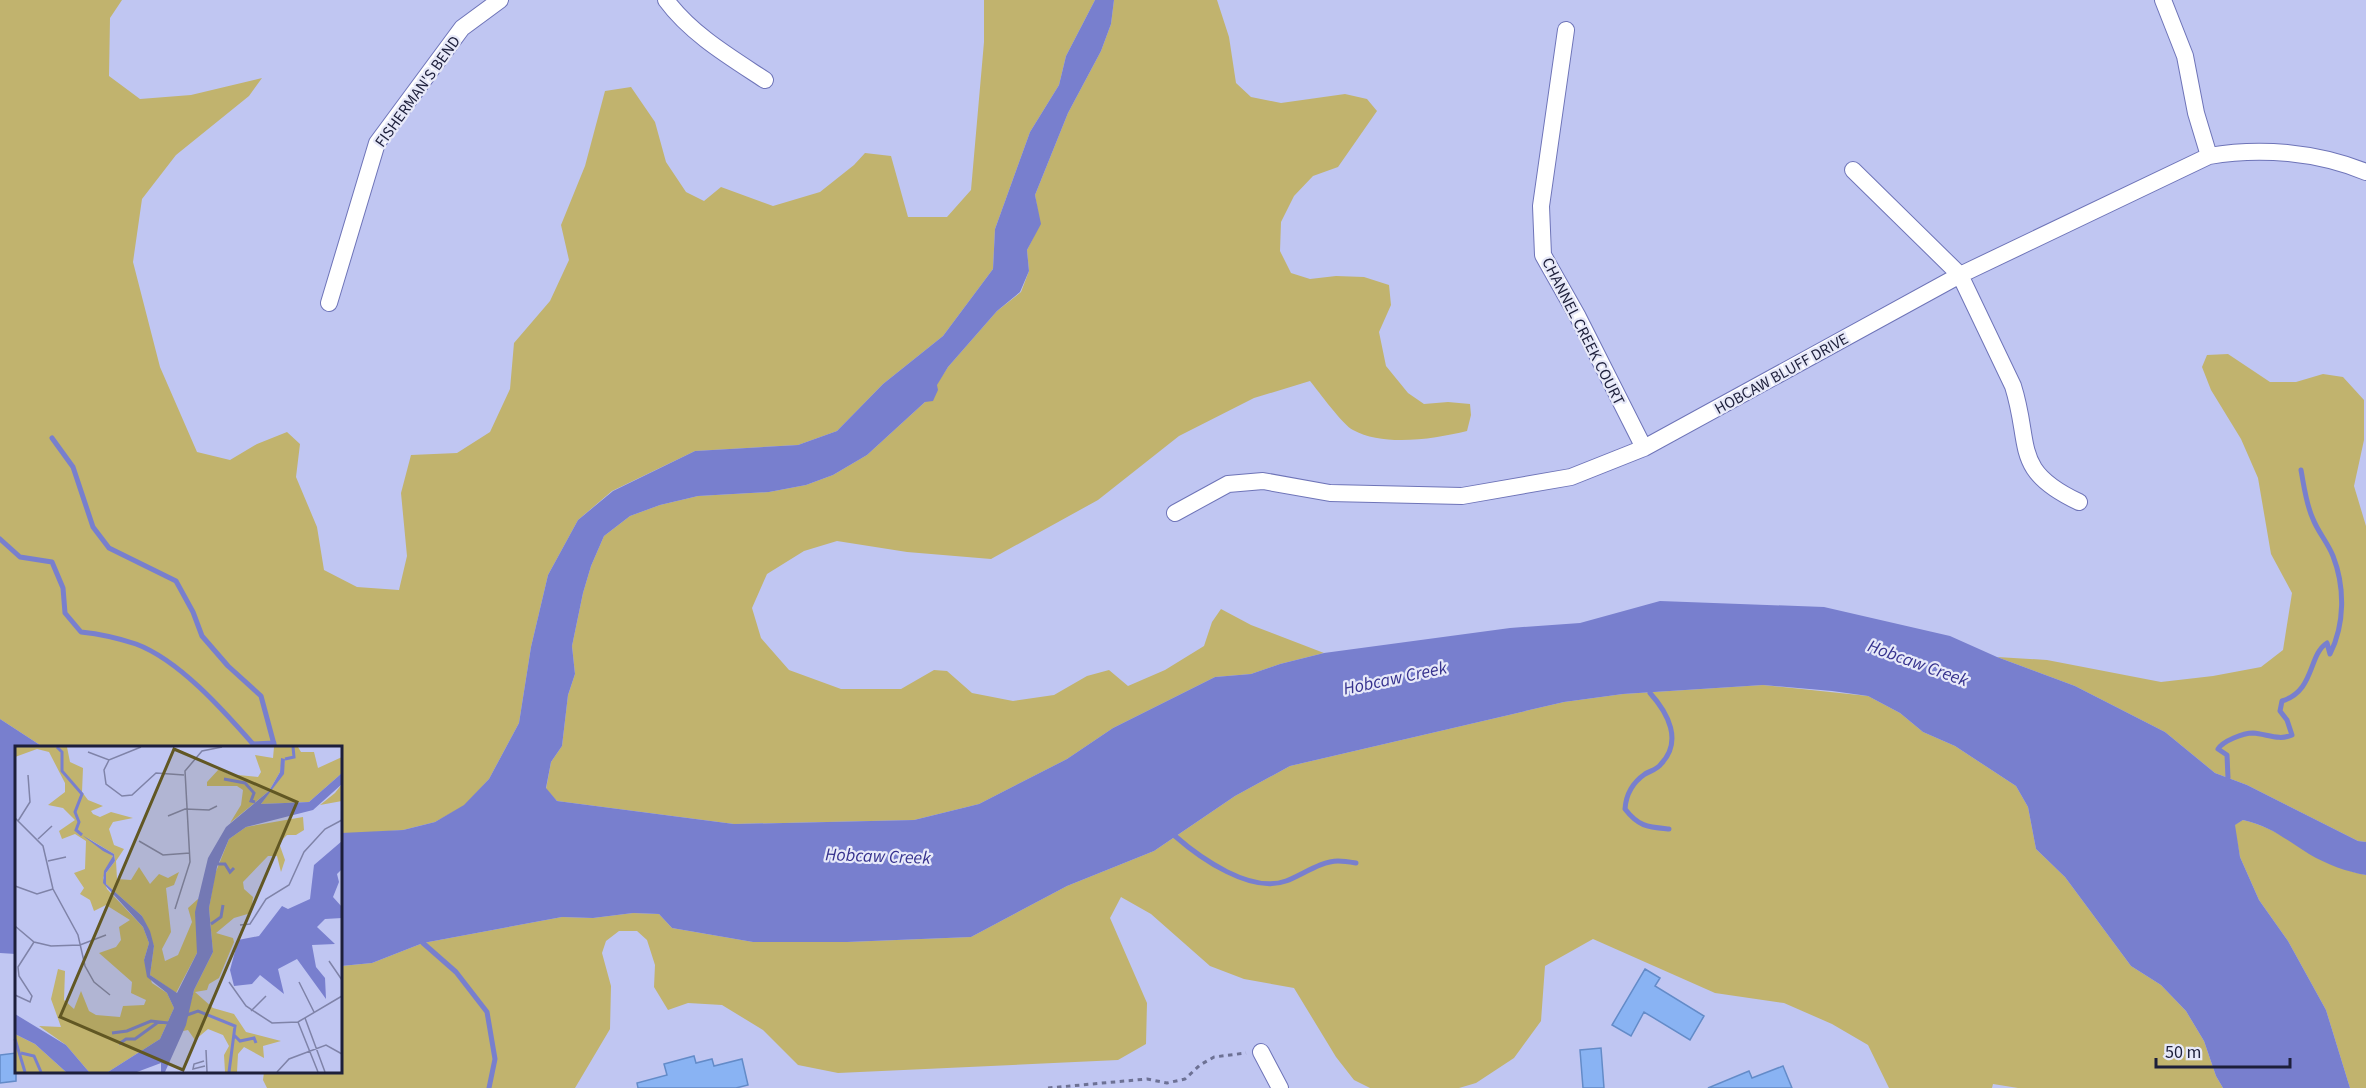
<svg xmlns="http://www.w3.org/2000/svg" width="2366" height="1088" viewBox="0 0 2366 1088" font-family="'Source Sans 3',sans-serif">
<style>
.green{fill:#c1b36e}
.water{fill:#787fce}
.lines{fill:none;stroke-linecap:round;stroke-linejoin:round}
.stream{stroke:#787fce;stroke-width:5}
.building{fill:#89b3f3;stroke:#638bc8;stroke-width:1.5}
.minor-casing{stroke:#6e74b8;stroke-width:18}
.path{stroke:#6d7194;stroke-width:3;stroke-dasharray:4.5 4.5;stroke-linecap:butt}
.minor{stroke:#fff;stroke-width:16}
.labels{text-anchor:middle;stroke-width:4.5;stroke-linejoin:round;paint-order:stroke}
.street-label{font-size:16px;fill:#1d1f3a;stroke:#e7e9f9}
.water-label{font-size:18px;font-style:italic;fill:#36328e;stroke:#e7e9f9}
.inset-river{fill:none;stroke:#787fce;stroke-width:3}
.inset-road{fill:none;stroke:#7f83a8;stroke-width:1.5}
.view{fill:#615723;fill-opacity:0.15;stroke:#615723;stroke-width:3}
.inset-edge{fill:none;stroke:#1d1f3a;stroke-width:3}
</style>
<rect width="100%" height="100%" fill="#c0c6f2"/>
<path class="green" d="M0,0H122L110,18L109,76L140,99L191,95L262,78L249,96L176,155L142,199L133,262L160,367L197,452L230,460L257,444L287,432L300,444L296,477L317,527L324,570L357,587L399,590L407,556L401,493L411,455L457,453L490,432L510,389L514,343L550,301L569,260L561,225L585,166L605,91L631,87L655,122L666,162L686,192L704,201L721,187L773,206L820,192L854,165L865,153L891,156L908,217H947L971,190L984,42V0H1095L1066,56L1059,85L1030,132L995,229L993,269L943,336L883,384L837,431L798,445L695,451L612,491L578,520L548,575L531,647L519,723L489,779L464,806L435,822L403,830L347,834L341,833L340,748L43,747L0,719Z
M1114,0H1217L1229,37L1236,83L1251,97L1281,103L1345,94L1367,99L1377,111L1338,167L1313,176L1294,196L1281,222L1280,251L1291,273L1310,279L1336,276L1364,277L1389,285L1391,305L1379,332L1386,366L1408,393L1424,404L1448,402L1470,404L1471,415L1467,431C1434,439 1384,447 1353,430C1343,425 1319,392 1310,381L1254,398L1179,436L1098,500L991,559L907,552L837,541L804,551L767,574L752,608L761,638L789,670L841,689H901L934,670L947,671L972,693L1013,701L1054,695L1087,676L1109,670L1128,686L1165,670L1204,646L1212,622L1221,609L1251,625L1324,653L1280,664L1251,674L1215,677L1113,728L1067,759L979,804L914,820L734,824L557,801L546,789L551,762L562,746L568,695L575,674L572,646L583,593L591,566L604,536L630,516L660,505L698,496L769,492L806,485L833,475L867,455L925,402L948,367L997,311L1021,292L1029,271L1027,250L1040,224L1035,195L1068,113L1101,51L1111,24Z
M2228,354L2270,382H2296L2323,374L2343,377L2364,400V440L2354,486L2366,526V842L2358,841L2247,785L2215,773L2165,732L2075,686L1997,657L2047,660L2161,682L2213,676L2261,667L2283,650L2292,593L2271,554L2258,478L2241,439L2211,390L2202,367L2207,355Z
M1763,685L1868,696L1900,713L1923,732L1955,746L2016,786L2028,807L2036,849L2065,877L2131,966L2161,985L2186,1011L2204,1041L2216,1076L2223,1088H2018L1993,1084L1992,1088H1889L1868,1045L1832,1024L1784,1003L1715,993L1593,939L1545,966L1541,1021L1514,1058L1476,1083L1459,1088H1370L1354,1080L1336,1057L1294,988L1244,979L1210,966L1151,914L1121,897L1110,918L1147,1003L1146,1044L1118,1060L838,1073L798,1065L763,1030L722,1005L688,1003L668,1010L654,987L655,965L647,940L637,931H619L606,941L602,953L611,986L610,1029L575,1088H267L263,1080L264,1072H340L341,966L372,963L423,943L562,917L593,918L633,913L659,914L672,928L753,942H847L971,937L1067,886L1154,851L1235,796L1290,766L1564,702L1623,694Z
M2243,820C2287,830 2321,867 2366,875V1088H2350L2326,1010L2288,941L2259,900L2240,857L2234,825Z"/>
<path class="water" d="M1095,0H1114L1111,24L1101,51L1068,113L1035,195L1041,224L1027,250L1029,271L1020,292L997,311L948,367L937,385L938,390L933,401L925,402L867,455L833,475L806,485L769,492L698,496L660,505L630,516L604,536L591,566L583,593L572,646L575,674L568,695L562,746L551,762L546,788L557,801L734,824L914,820L979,804L1067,759L1113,728L1215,677L1251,674L1280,664L1324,653L1510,628L1580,623L1660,601L1824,607L1950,636L1997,657L2075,686L2165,732L2215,773L2247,785L2358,841L2366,842V875C2347,872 2326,864 2309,854C2286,840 2271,826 2243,820L2235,825L2240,857L2259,900L2288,941L2326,1010L2350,1088H2223L2216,1076L2204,1041L2186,1011L2161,985L2131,966L2065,877L2036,849L2028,807L2016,786L1955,746L1923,732L1900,713L1868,696L1832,691L1763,685L1623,694L1564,702L1290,766L1235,796L1154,851L1067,886L971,937L847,942H753L672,928L659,914L633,913L593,918L562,917L423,943L372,963L341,966V833L403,830L435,822L464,805L489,779L519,723L531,647L548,575L578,520L613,491L695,451L798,445L837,431L883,384L943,336L993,269L995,229L1030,132L1059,85L1066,56Z
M0,719L43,747L16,748V954L0,953Z"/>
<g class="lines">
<path class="stream" d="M52,438L73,467L93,527L109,548L176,581L193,612L202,636L228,666L261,696L275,748
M0,539L20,557L52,562L63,588L65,613L81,632C100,634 118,638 136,644C179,660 223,710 253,744L274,743
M1650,693C1668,713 1683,741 1661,764C1658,769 1650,771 1645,774C1632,783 1626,794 1625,809C1639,827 1648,827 1669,829
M2228,778L2227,755L2218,749C2223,741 2243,733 2253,733C2267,734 2279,741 2292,735L2287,720L2280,711L2282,701C2315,691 2308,655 2327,643L2330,654C2345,624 2345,587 2333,556C2328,543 2318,532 2313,519C2306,504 2304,486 2301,470
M1175,836C1200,858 1251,894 1286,881C1302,875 1321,861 1338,861C1344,861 1350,862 1356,863
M423,943L456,972L487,1012L495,1059L489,1088"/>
</g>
<path class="building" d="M1645,969L1660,978L1655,986L1704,1016L1690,1040L1644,1012L1631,1036L1612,1025Z
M1601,1048L1604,1088H1583L1580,1050Z
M16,1053V1081L0,1083V1055Z
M694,1056L696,1063L712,1059L714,1066L742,1059L748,1085L736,1088H638L637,1083L667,1075L664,1064Z
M1783,1066L1792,1088H1708L1749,1071L1752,1078Z"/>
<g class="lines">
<g class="minor-casing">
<path id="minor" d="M666,0C691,34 730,57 765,80
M2163,0L2185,56L2196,113L2209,156
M1566,30L1541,206L1543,255L1578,317L1644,448
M1853,170L1960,275L2013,386C2032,446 2011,470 2079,502
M329,303L377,143L462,28L500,0
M1175,513L1228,484L1263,481L1330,493L1462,496L1571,477L1644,448L1960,275L2209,156C2261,147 2317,152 2366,172
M1261,1052L1280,1088"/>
</g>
<path class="path" d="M1048,1088L1147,1079L1167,1083L1185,1079L1200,1065L1214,1057L1246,1053"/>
<use href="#minor" class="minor"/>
</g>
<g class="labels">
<g class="street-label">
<text transform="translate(417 91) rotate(-54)" y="6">FISHERMAN'S BEND</text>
<text transform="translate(1584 331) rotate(63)" y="6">CHANNEL CREEK COURT</text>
<text transform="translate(1781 373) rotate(-29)" y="6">HOBCAW BLUFF DRIVE</text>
</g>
<g class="water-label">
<text transform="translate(1918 663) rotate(20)" y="6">Hobcaw Creek</text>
<text transform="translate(1395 678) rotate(-12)" y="6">Hobcaw Creek</text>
<text transform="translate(878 856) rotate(2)" y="6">Hobcaw Creek</text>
</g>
</g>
<g transform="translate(15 746)">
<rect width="327" height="327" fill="#c0c6f2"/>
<path d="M0,1H52L55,16L68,22L67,46L73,54L88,60L76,65L78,68L85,71L96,66L118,72L98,76L94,83L99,99L109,103L101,115L102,133L116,134L124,121L135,138L144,128L153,132L164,126L159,139L151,142L156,186L147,203L150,215L163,209L177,176L173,162L183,153L182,207L161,247L135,229L139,200L127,170L91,138V127L100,115L99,108L71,91L98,110L88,132L92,143L128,181L134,197L129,214L137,237L152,247L159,262L145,293L93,326H74L51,299L24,280L46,281L36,253L43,223L50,225L49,254L59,263L66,245L74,265L81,269L105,271L108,260L129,259L131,254L116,247L117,236L84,207L101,201L106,194L104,181L115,174L91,159L79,165L75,154L65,148L69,142L59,127L70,123L71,95L60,88L47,93L44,85L60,74L48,62L33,59L50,46V37L34,6L22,3L0,11ZM259,1H283L286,6H299L303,22L327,11V27L294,56L246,58L268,28L270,13L267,14L265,26L254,45L215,77L226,59L228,44L222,40H192V36L204,23L213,28L243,31L246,26L240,9L258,12ZM327,38V55L305,59L320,47ZM288,71L289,84L281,89H272L264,97L270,114L266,126L262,110H253L228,136L229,143L238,151L236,167L219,172L201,187L218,192L219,196L204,232L194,238L192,244L180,246L198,262L219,268L231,286L266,295L248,300L249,312L229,301L223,308L222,326H210L209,309L214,300L208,289L193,283L180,294L173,284L168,285L179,244L198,206L194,162L200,128L214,93L231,81ZM0,288L20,298L51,326H0Z" fill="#c1b36e"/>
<path d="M266,12L270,13L269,28L246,58L294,56L327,27V38L298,64L231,81L214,93L202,121L194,162L198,206L179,244L171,279L150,326H146V317L122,326H93L145,293L159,262L152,247L132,231L129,214L134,197L128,181L88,137L89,125L98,110L88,105L67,89L99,108L100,115L91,127V138L127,170L135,185L139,200L135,229L162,247L182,207L180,166L193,112L211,81L254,45L265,26ZM327,95V123L322,128L324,136L318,151L327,161V172L310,173L302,181L320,198L297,199L301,221L310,232L311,253L282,213L263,223L269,248L245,229L237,238L219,240L215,224L223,194L244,190L267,160L273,163L295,153L299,119ZM0,268L51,299L74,326H51L20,298L0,288Z" fill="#787fce"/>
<path class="inset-river" d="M42,1L47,6V25L67,48L60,66L64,76L61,84L67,89M270,13L279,11L278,1M209,33L230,37L239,47L236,55L240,56M203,118H210L215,126L219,122M196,178L206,171L208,159M172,269L183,265L220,280L214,326M97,287L112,285L136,275L153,277M219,289L225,295L239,292L241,297M0,293L10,326M104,298L111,293H120L142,277M6,307L19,310L26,326"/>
<path class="inset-road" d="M73,6L94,14L126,1M94,14L89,24L91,38L107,50L117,49L141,27L169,29M153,70L170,63L194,64L202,60M0,72L28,100L38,143L63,189L70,220L79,236L95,249M3,75L15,56L13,29M23,93L37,80M124,95L148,109L175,107M33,115L51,111M0,140L22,148L38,143M160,163L175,116L170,25L187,5L207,1M225,179L235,178L251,153L274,139L289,106L310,83L327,74M0,180L19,196L36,200L65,199L91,189M314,215L327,234M214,236L231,260L257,277L283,276L327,250M284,236L299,266M0,249L15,256L17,250L4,230L3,221L19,196M236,265L251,250M290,272L310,326M283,276L303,326M191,304L192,326M189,315L179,318L178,323L190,320M262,326L274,313L311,299L327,308"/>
<path class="view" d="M159,3L282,56L168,324L45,271Z"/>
<rect width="327" height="327" class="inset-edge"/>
</g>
<path d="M2156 1058v9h134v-9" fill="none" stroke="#1d1f3a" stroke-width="3"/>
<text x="2165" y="1058" font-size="18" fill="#1d1f3a" stroke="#e7e9f9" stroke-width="4.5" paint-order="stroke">50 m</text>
</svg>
